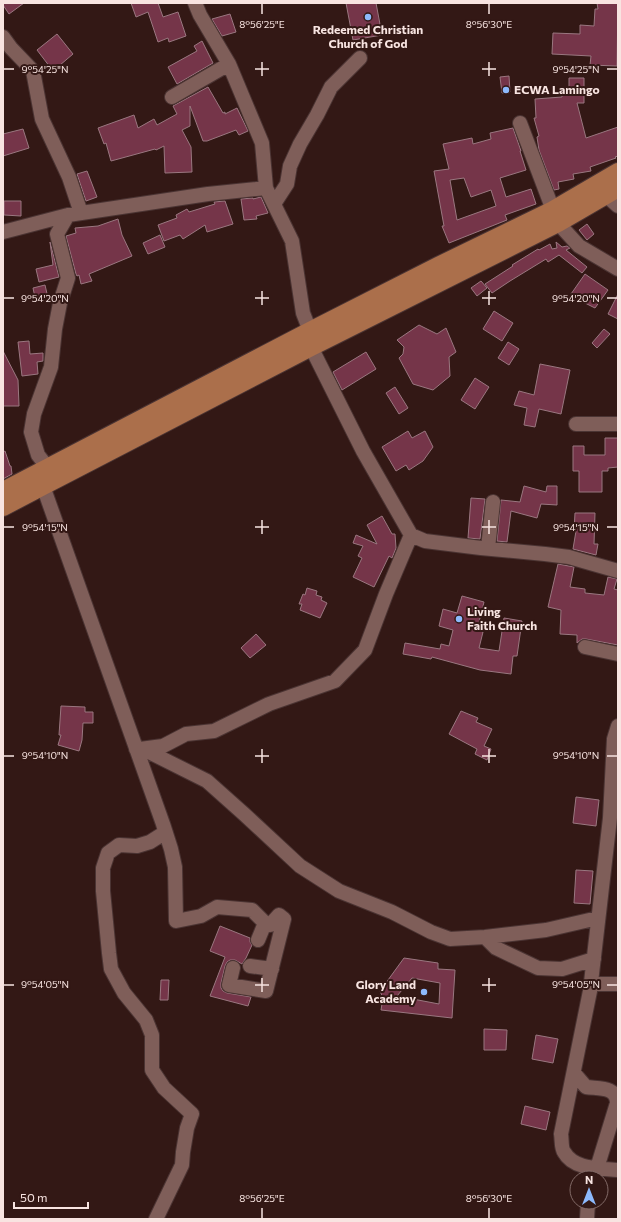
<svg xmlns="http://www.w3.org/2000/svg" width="621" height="1222" viewBox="0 0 621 1222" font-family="Commissioner,sans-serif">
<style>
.building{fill:#753549;stroke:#9a7780;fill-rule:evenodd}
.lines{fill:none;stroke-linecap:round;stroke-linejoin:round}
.minor-casing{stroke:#4b3433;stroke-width:16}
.major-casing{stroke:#4b3433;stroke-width:20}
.minor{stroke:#7f5e59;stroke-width:14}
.major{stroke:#ab6f4b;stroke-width:18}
.ticks{fill:none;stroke:#f8e4e1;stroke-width:1.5}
.poi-dot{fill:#8db9fc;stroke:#331815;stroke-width:1.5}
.labels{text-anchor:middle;stroke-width:4;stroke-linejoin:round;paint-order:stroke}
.poi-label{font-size:12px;font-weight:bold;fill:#f8e4e1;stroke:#331815;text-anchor:start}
.ticks-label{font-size:10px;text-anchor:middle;fill:#f8e4e1;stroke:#331815;stroke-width:4;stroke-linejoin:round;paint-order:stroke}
</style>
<rect width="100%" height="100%" fill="#331815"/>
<path class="building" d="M3,3H24L9,14L3,5Z
M131,3H158L163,17L178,12L186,36L169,42L168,38L158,42L148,12L136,17Z
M346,3H376L382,35L353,40Z
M597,3H618L617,66L590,65L591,56L552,54L553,33L580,34V25L594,26L595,9H598Z
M230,14L236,32L222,36L212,19Z
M57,34L73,54L53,71L37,50Z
M202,41L213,63L177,84L168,67L197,51L194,46Z
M509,76L510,92L502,93L500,77Z
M569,78H584V103H577L586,138L618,127V156L615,157L616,158L590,167L591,171L573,174L574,179L558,182L559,189L554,190L539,150L537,137L539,136L534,118H536L535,99L562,97V89H569Z
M208,87L223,113L225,112V114L237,108L248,131L239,135L236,130L207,141H203L190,106V126L182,130L191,147L192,172L165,173L164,146L156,150L155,149L111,161L106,143L104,144L98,128L134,115L138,128L154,119L157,125L177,114L173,106Z
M513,128L521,151H520L526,170L500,178L506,197L531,189L536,204L505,215L507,220L449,243L442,226H444L434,171L449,169L443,144L472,138L473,144L491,139L490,133ZM464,178L471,197L491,190L496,206L457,220L450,180Z
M23,129L29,148L3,156V134Z
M87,171L97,197L86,201L77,174Z
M261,197L268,213L256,216L257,219L244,220L241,199L253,198V199Z
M4,201H21V216L4,215Z
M225,201L233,224L207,232L205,225L183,239L180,235L164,241L158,225L177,218L176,215L187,209L189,212L215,204L214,202Z
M118,219L122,235L132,256L89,274L92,281L81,284L79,275L77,276L76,274L66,236L76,233L75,228L98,226Z
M587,224L594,234L587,240L579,230Z
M160,235L165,247L148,254L143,243Z
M50,242L59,277L39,282L36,269L53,265Z
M556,242L562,247L567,246L570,248L566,250L587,267L582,273L559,255L548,262L546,259L510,281L492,293L485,284L513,266L512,265L538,249L539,250L550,244L552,249L557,248Z
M585,274L608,290L595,308L579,300L571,294Z
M481,281L487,288L477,296L471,288Z
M45,285L48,298L36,302L33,288Z
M618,294V319L608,314Z
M494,311L513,323L502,341L483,329Z
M419,325L437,334L446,328L456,352L449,357L450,376L433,390L413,384L399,358L403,354L404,347L397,340Z
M604,329L610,334L597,348L592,343Z
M29,341L30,354L43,353V361L37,362L38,374L22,376L18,342Z
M508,342L519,349L509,365L498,358Z
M3,351L18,380L19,406H3Z
M366,352L376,369L342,390L333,372Z
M540,364L570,370L561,414L539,409L535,427L524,425L527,408L514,405L519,391L534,395Z
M475,378L489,387L475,409L461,400Z
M395,387L408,408L399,414L386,393Z
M408,431L412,438L425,431L433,447L423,461L409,470L406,465L396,471L382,447Z
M605,438H618V467L608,468V471H602V492H579V471H573V446H584V455H605Z
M5,451L10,466H11L12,474L3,479V452Z
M524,486L546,492L547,486H557V505L541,504L537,518L511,511L507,542L497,541L501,500L520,502Z
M471,498L485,499L480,539L468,538Z
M575,513H595L594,544H598L596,555L573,549L576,531H574Z
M382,516L392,534H395L396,548L392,558L389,556L374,587L353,577L362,558L358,556L363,546L353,543L356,535L377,544L367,525Z
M558,564L574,567L570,587L585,589V593L604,595L608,577L617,579L614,589L618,590V645L586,639H582L577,643V635L560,634L561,610L548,607Z
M307,588L317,591L316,595L322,597L321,600L327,603L320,618L300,610L302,604H299L303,594L305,595Z
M462,596L484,602L477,630L483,632L479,648L499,651L504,618L522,621L517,656H513L511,674L480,670L432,657L431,659L403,654L405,643L440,649L441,644L449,646L453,630L439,626L443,609L457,613Z
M256,634L266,645L250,658L241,648Z
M61,706L85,707V712H93V723H83L82,740L79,751L58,745L61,735H59Z
M461,711L478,718L476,722L492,729L484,746L491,749L487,760L475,754L477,749L449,734Z
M576,797L599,800L596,826L573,823Z
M576,870L593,871L590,904L574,903Z
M220,926L250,938V942L252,945L246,958L242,964L235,960H230L227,962L225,966L221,983V988L223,991L227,993L251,997L248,1006L210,996L225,957L210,951Z
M404,958L438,963V969L455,970L452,1018L381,1010L383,998L380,991ZM412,978L440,983L439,1004L397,996Z
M161,980H169L168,1000H160Z
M484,1029L507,1030L506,1050H484Z
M536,1035L558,1039L553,1063L532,1059Z
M525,1106L550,1112L546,1130L521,1124Z"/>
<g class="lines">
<g class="minor-casing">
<path id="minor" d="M195,3L200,15L229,64L262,143L266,188
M3,37L11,48L33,71L42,119L69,177L81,213
M172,97L229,64
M520,123L553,210
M599,189L618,206
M274,204L287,184L290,166L300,144L317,115L331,87L360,58
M558,223L579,246L618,269
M3,232L68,215L208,194L266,188L292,241L303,313L310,331L311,347L363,451L411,535L425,541L481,548L545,554L569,557L618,571
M576,424H618
M48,468L38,455L31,432L34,414L51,367L55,329L60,303L68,278L57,234L68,215
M43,486L163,824L171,849L175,867L176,921L201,916L217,907L252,910L265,923L270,925L279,915L284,919L266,991L229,985L233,968
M488,548L493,502
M585,647L618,654
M618,726L614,739L610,818L590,991L561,1134C562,1139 561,1148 564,1152C574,1170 600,1168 618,1170
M136,749L147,751L207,781L244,814L300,866L339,891L392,912L431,932L450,939L485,937L546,930L598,918
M140,749L163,746L186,734L214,731L269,704L335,681L365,650L386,594L411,535
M485,937L496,948L538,968L562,969L594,959
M258,940L265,923
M250,966L272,969
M591,984H618
M574,1073L586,1087C598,1089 617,1086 617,1103L594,1178
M156,1219L182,1165L183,1152L187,1128L192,1114L164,1088L152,1070V1035L146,1020L124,993L111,969L109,953L103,891V868L108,853L119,845L137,846L150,842L161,835L166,833
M587,1219L588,1202"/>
</g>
<g class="major-casing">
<path id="major" d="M3,491L310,331L438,266L553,210L618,172
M3,507L43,486L311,347L558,223L618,188"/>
</g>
<use href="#minor" class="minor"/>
<use href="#major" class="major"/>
</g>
<path class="ticks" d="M262,4V14M489,4V14M262,62V76M489,62V76M4,69H14M255,69H269M482,69H496M607,69H617M262,291V305M489,291V305M4,298H14M255,298H269M482,298H496M607,298H617M262,520V534M489,520V534M4,527H14M255,527H269M482,527H496M607,527H617M262,749V763M489,749V763M4,756H14M255,756H269M482,756H496M607,756H617M262,978V992M489,978V992M4,985H14M255,985H269M482,985H496M607,985H617M262,1208V1218M489,1208V1218"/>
<g class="poi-dot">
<circle cx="368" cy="17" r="4"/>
<circle cx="506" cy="90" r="4"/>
<circle cx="459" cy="619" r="4"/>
<circle cx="424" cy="992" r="4"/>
</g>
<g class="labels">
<g class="poi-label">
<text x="368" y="34" text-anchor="middle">Redeemed Christian<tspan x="368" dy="14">Church of God</tspan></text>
<text x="514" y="94">ECWA Lamingo</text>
<text x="467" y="616">Living<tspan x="467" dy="14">Faith Church</tspan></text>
<text x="416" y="989" text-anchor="end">Glory Land<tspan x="416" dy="14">Academy</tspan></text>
</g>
</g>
<g class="ticks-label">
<text x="262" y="28">8°56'25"E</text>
<text x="489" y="28">8°56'30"E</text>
<text x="45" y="73">9°54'25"N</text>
<text x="576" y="73">9°54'25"N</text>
<text x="45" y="302">9°54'20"N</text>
<text x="576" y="302">9°54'20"N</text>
<text x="45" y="531">9°54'15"N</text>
<text x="576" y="531">9°54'15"N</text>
<text x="45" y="759">9°54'10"N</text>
<text x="576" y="759">9°54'10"N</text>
<text x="45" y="988">9°54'05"N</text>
<text x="576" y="988">9°54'05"N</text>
<text x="262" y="1202">8°56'25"E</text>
<text x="489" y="1202">8°56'30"E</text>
</g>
<rect width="621" height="1222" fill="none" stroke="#f8e4e1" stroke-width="8"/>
<g transform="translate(589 1190)"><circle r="19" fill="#331815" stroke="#826a67"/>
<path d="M0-3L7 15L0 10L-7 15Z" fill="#8db9fc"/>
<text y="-6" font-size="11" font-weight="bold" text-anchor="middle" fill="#f8e4e1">N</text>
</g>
<path d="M14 1202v6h74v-6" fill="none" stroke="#f8e4e1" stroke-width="2"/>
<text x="20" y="1202" font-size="12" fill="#f8e4e1" stroke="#331815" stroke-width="3" paint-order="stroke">50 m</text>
</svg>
